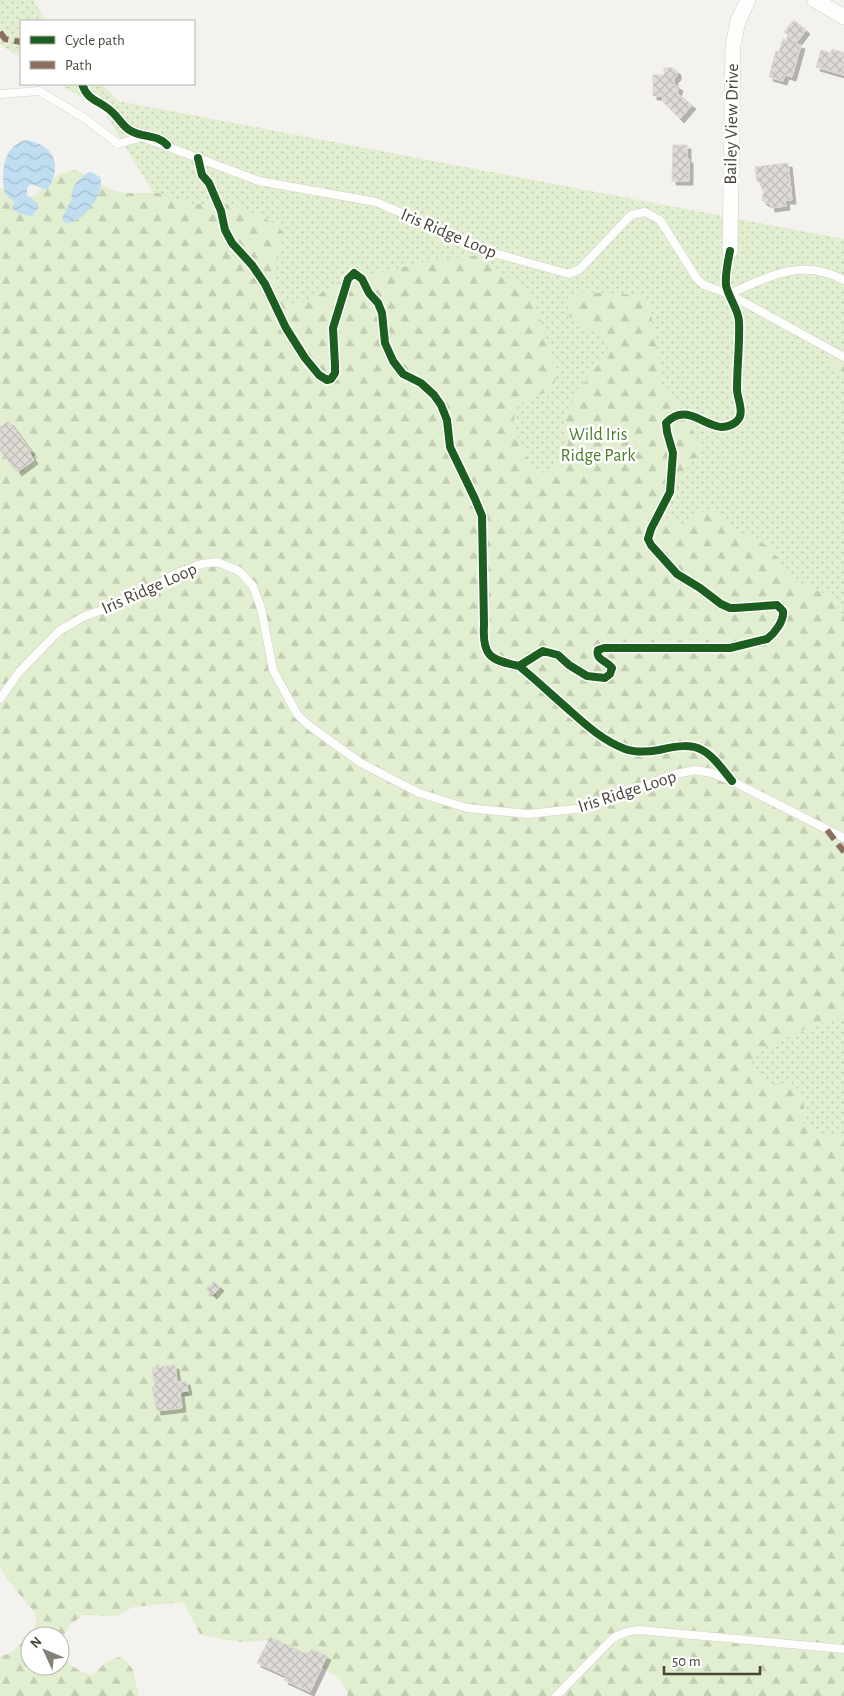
<svg xmlns="http://www.w3.org/2000/svg" width="844" height="1696" viewBox="0 0 844 1696" font-family="'Alegreya Sans',sans-serif">
<style>
.grass{fill:url(#grass-dots)}
.forest{fill:url(#forest-firs)}
.water{fill:url(#water-waves)}
.building{fill:url(#building-cross-hatch);stroke:#dcd9d4;filter:url(#shadow)}
.lines{fill:none;stroke-linecap:round;stroke-linejoin:round}
.lane-casing{stroke:#d2d0cb;stroke-width:9}
.street-casing{stroke:#d2d0cb;stroke-width:16}
.lane{stroke:#fdfdfc;stroke-width:8}
.street{stroke:#fdfdfc;stroke-width:15}
.quiet{stroke:#8d6e63;stroke-width:6;stroke-dasharray:12 6;stroke-linecap:butt}
.cycleway-casing{stroke:#fff;stroke-width:11}
.cycleway{stroke:#1b5e20;stroke-width:8}
.labels{text-anchor:middle;stroke-width:5;stroke-linejoin:round;paint-order:stroke}
.street-label{font-size:18px;fill:#4b4439;stroke:#fff}
.park-label{font-size:18px;fill:#4a7f2a;stroke:#fff}
</style>
<defs>
<pattern id="grass-dots" width="8" height="8" patternUnits="userSpaceOnUse" patternTransform="scale(1.25)"><rect width="8" height="8" fill="#e1eecf"/><path d="M2 2h.1M6 6h.1" fill="none" stroke="#c3cdb2" stroke-width="1.8" stroke-linecap="round"/></pattern>
<pattern id="forest-firs" width="22" height="20" patternUnits="userSpaceOnUse" patternTransform="scale(1.25)"><rect width="22" height="20" fill="#e1eecf"/><path d="M5 1l3.5 6h-7zM16 11l3.5 6h-7z" fill="#c3cdb2"/></pattern>
<pattern id="water-waves" width="16" height="10" patternUnits="userSpaceOnUse" patternTransform="scale(1.25)"><rect width="16" height="10" fill="#c0ddf1"/><path d="M0 5q4-4 8 0t8 0" fill="none" stroke="#a6bfcf"/></pattern>
<pattern id="building-cross-hatch" width="8" height="8" patternUnits="userSpaceOnUse" patternTransform="scale(1.25)"><rect width="8" height="8" fill="#dedbd6"/><path d="M0 0l8 8M0 8l8-8" fill="none" stroke="#c0bdb8"/></pattern>
<filter id="shadow"><feDropShadow dx="4" dy="4" stdDeviation="0" flood-color="#0004"/></filter>
</defs>
<rect width="100%" height="100%" fill="#f4f2ee"/>
<path class="grass" d="M0,0H33L47,21H21V58L0,44Z
M60,84H102L118,101L844,239V1319L104,112Z"/>
<path class="forest" d="M75,170L92,178L107,188L123,193H159L174,200L190,204H225L242,208L274,223L286,235C270,264 274,271 280,302C285,302 291,304 296,303C314,301 343,279 359,270L376,274L428,261L481,255L519,287L533,296L557,375L551,391L534,396L518,405L513,422L518,440L534,472L552,473L563,458L568,443L564,426L567,409L579,394L587,378L610,351L600,336L569,316L567,300L582,292L638,295L650,308L661,378L697,437L699,454C678,477 666,487 667,520L683,526L696,515L711,509L739,533L770,547L785,571L796,583L829,595L844,616V1016L803,1030L754,1053L751,1070L765,1084L783,1083L801,1091L804,1107L803,1124L821,1133L839,1136L844,1139V1696H347L348,1693L339,1678L284,1642L266,1640L249,1642L231,1641L200,1634L183,1602L133,1607L118,1616L83,1615L70,1625L61,1640C65,1664 70,1668 93,1675L106,1662L122,1656L133,1670L139,1696H0V1656L9,1654L30,1636V1666H60V1636H30L35,1631L36,1614L14,1588L0,1568V188L17,197L34,196L59,174Z
M844,350V383L831,362Z"/>
<path class="water" d="M25,140C54,144 63,165 48,189H44L31,184L27,188V195L38,204V208L32,216L21,214L13,210L12,207L15,202L6,195L4,191C2,170 2,148 25,140Z
M91,172L100,177C106,193 82,225 65,223L62,218L72,199L73,188L76,183L87,173Z"/>
<path class="building" d="M794,20L806,30L797,42L794,40V43L801,45L792,77L785,75L783,81L769,77L776,51L779,52L783,39L786,40L788,35L784,32Z
M832,49L844,53V75L816,67L821,50L831,53Z
M664,68H672L677,71V76L674,79V84L679,87L677,93L692,105L680,119L663,102V96H653V75H664Z
M673,145H687V159H689V181H672Z
M788,163L792,200H785L786,206L771,208L770,203H766L762,200L764,190H762L761,182H757L755,167Z
M9,421L31,451L29,452L34,460L18,472L12,464L11,465L0,450V427Z
M214,1281L220,1287L213,1295L206,1289Z
M175,1365L177,1382L186,1381L188,1391L180,1392L182,1408L157,1411L152,1387L155,1386L152,1368Z
M270,1637L309,1655L312,1649L327,1656L310,1692L284,1680L286,1676L257,1663Z"/>
<g class="lines">
<g class="lane-casing">
<path id="lane" d="M0,94L39,91L86,119L118,144L142,137L259,181L376,202L494,253L569,274L580,269L631,215L645,212L660,220L697,279L704,285L729,294L844,357
M729,294C769,277 801,257 844,280
M0,699L19,672L59,631L85,616L128,601L177,573L202,564L217,562L239,571L253,586L261,608L273,670L297,714L307,724L361,763L419,793L467,808L528,814L584,808L672,775L695,770L712,773L732,781L844,838
M556,1696L612,1639C620,1633 629,1631 639,1630L844,1649"/>
</g>
<g class="street-casing">
<path id="street" d="M815,0L844,17
M730,251L733,45L738,21L748,0"/>
</g>
<use href="#lane" class="lane"/>
<use href="#street" class="street"/>
<path class="quiet" d="M0,32L5,39L21,42
M827,830L844,852"/>
<g class="cycleway-casing">
<path id="cycleway" d="M82,84C88,102 100,100 112,112C119,118 123,127 131,131C143,138 157,134 167,145
M198,158L202,175L209,183L221,211L225,230L232,243L252,265L265,284L286,328L305,358L319,375L327,380L331,379L335,373V365L333,328L348,279L354,273L362,279L369,293L378,303L382,313L385,343L393,361L403,374L421,383L434,395L441,405L447,420L450,447L475,499L482,516L484,625C482,656 490,660 519,666L543,651L558,655L569,665L587,676L605,678L610,674L612,668C606,660 595,660 598,650L604,648H730L767,639C775,633 784,621 783,611L777,605L735,608H730L721,604L700,588L677,574L651,545L648,539L651,529L670,492L673,453L667,432L666,423C691,397 711,441 736,422C746,414 737,399 737,389C737,366 740,343 739,321C738,308 728,297 726,285C725,274 728,261 730,251
M519,666C536,680 552,695 568,709C586,725 602,740 625,749C636,753 647,752 659,750C700,740 707,749 732,781"/>
</g>
<use href="#cycleway" class="cycleway"/>
</g>
<g class="labels">
<g class="street-label">
<text transform="translate(731 124) rotate(-89)" y="6">Bailey View Drive</text>
<text transform="translate(449 233) rotate(23)" y="6">Iris Ridge Loop</text>
<text transform="translate(149 588) rotate(-24)" y="6">Iris Ridge Loop</text>
<text transform="translate(627 791) rotate(-18)" y="6">Iris Ridge Loop</text>
</g>
<g class="park-label">
<text x="598" y="440">Wild Iris<tspan x="598" dy="21">Ridge Park</tspan></text>
</g>
</g>
<rect x="20" y="20" width="175" height="65" fill="#ffffff" stroke="#b7b4b0"/>
<rect x="30" y="36" width="25" height="8" fill="#1b5e20" stroke="#b7b4b0"/>
<text x="65" y="45" font-size="15" fill="#4b4439">Cycle path</text>
<rect x="30" y="61" width="25" height="8" fill="#8d6e63" stroke="#b7b4b0"/>
<text x="65" y="70" font-size="15" fill="#4b4439">Path</text>
<g transform="translate(45 1651) rotate(314)"><circle r="24" fill="#ffffff" stroke="#b7b4b0"/>
<path d="M0-4L9 19L0 12L-9 19Z" fill="#868178"/>
<text y="-8" font-size="14" font-weight="bold" text-anchor="middle" fill="#4b4439">N</text>
</g>
<path d="M664 1666v8h96v-8" fill="none" stroke="#4b4439" stroke-width="2.5"/>
<text x="672" y="1666" font-size="15" fill="#4b4439" stroke="#ffffff" stroke-width="4" paint-order="stroke">50 m</text>
</svg>
